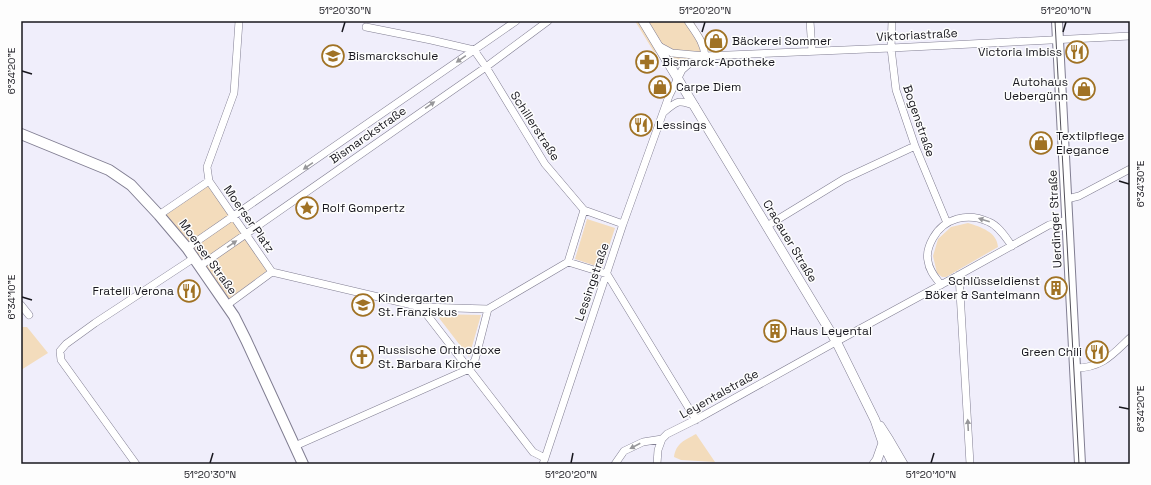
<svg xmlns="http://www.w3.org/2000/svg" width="1151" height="485" viewBox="0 0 1151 485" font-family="'Space Grotesk',sans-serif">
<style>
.green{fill:#f3dcbc}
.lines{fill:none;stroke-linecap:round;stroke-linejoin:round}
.minor-casing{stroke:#817e92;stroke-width:8}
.tertiary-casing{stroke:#817e92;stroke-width:10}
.secondary-casing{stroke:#817e92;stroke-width:12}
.minor{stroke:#fff;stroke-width:7}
.tertiary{stroke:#fff;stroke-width:9}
.secondary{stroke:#fff;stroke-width:10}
.tram{stroke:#53515a;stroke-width:1}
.oneway{fill:#97979a}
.ticks{fill:none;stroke:#18171e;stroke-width:1.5}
.labels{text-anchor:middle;stroke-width:3;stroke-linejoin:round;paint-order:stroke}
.street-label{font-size:12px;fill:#18171e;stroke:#fdfdfd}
.poi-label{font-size:12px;fill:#18171e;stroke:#fdfdfd;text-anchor:start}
.neatline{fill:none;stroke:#18171e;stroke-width:1.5}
.ticks-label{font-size:10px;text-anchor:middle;fill:#18171e}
</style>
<rect width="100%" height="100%" fill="#f0eefb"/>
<path class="green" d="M635,21H693L712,50L682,61L654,52Z
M208,186L268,270L228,300L164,216Z
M587,219L615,228L602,268L575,259Z
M968,223C981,227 997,232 998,247L946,277H942L937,273L933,256L938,239L951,227Z
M436,314L481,315L469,357Z
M21,327H27L48,353L21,370Z
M696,434L715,462L681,460L674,457C676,443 685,440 696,434Z"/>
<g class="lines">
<g class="minor-casing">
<path id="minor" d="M239,21L234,93L207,167L209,181L272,272
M688,21C695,32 704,42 705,56
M810,21L812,51
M892,21L891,48L896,90L915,146L947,223
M366,27L431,40L474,50L486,67L545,164L584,210
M659,46L672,53L705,56L891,48L1130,36
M664,112C677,101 679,99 695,106
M1067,199L1079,196L1130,169
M159,215L209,181
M623,224L584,210L568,262L607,274L696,420
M767,226L844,179L915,146
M187,248L516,21
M200,266L486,67L548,21
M272,272L421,307L488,309
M959,275L970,464
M941,285C936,278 929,271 928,261C926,253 929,245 933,238C944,218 968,212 989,222C999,226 1006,238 1012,246
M21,305L29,315
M227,305L272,272
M421,307L533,452L545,458
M488,309L568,262
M1075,368C1102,368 1112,355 1130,338
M295,446L469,369L475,360L488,309
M136,464L61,360L60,351L66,344L95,323L194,258
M543,464L623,224L669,96L682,70L691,62L703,57
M615,464L624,451L643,442L662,439L667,434L699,418L832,344L959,275L1049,225L1068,220
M657,464L658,450L662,439"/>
</g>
<g class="tertiary-casing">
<path id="tertiary" d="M643,21L836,341L875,420L883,443L893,464
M880,426L889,440L903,464
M874,464L877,460L883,443"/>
</g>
<g class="secondary-casing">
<path id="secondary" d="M1057,21L1080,464
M21,134L109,170L131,185L159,215L187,248L234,316L246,340L303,464"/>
</g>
<use href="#minor" class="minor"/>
<use href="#tertiary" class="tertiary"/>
<use href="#secondary" class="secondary"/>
<path class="tram" d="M1055,21L1079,464"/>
</g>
<defs><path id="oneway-solid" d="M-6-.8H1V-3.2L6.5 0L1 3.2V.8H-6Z"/></defs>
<g class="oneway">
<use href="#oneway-solid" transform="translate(461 59) rotate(145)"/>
<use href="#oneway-solid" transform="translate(430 105) rotate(-35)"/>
<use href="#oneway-solid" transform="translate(308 166) rotate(145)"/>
<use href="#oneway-solid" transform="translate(984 220) rotate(-163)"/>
<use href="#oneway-solid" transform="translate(232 244) rotate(-34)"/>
<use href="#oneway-solid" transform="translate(968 425) rotate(-93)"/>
<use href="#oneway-solid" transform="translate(635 446) rotate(152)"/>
</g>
<path class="ticks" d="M342,32L345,22M702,32L705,22M1063,32L1066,22M22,71L32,74M1119,181L1129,184M22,297L32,300M1119,407L1129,409M210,463L213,453M571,463L573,453M931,463L934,453"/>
<defs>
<g id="shop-ring" transform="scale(1.15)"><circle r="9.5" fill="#fdfdfd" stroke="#a07224" stroke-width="1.5"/><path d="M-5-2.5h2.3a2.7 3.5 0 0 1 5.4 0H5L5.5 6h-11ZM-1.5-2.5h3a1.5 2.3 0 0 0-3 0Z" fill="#a07224"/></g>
<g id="restaurant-ring" transform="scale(1.15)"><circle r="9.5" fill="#fdfdfd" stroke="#a07224" stroke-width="1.5"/><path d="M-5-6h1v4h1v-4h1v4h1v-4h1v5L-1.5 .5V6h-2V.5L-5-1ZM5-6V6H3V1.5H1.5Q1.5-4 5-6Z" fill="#a07224"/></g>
<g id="school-ring" transform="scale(1.15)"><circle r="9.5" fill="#fdfdfd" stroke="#a07224" stroke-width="1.5"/><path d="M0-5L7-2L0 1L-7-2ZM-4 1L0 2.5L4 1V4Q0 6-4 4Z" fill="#a07224"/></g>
<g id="pharmacy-ring" transform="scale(1.15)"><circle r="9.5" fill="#fdfdfd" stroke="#a07224" stroke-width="1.5"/><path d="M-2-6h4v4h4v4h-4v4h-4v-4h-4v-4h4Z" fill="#a07224"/></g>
<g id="sight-ring" transform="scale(1.15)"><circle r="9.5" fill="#fdfdfd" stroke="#a07224" stroke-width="1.5"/><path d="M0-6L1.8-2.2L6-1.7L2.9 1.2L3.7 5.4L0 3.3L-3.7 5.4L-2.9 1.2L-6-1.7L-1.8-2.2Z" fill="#a07224"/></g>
<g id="building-ring" transform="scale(1.15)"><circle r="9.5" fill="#fdfdfd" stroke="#a07224" stroke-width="1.5"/><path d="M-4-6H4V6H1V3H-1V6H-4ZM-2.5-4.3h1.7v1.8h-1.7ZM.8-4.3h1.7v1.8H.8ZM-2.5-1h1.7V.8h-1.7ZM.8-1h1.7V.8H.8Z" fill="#a07224"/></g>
<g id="church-ring" transform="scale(1.15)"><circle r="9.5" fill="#fdfdfd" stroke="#a07224" stroke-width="1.5"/><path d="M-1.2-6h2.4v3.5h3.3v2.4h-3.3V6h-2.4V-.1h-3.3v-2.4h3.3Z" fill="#a07224"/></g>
</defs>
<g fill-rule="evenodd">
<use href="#shop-ring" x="716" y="41"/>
<use href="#restaurant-ring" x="1077" y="52"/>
<use href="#school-ring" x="333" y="56"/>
<use href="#pharmacy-ring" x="647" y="62"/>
<use href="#shop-ring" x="660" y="87"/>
<use href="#shop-ring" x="1084" y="89"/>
<use href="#restaurant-ring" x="641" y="125"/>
<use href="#shop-ring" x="1041" y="143"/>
<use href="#sight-ring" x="307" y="208"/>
<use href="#building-ring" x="1056" y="288"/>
<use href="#restaurant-ring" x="189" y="291"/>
<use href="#school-ring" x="363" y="305"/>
<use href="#building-ring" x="775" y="331"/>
<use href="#restaurant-ring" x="1097" y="352"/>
<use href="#church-ring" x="362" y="357"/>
</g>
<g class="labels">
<g class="street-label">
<text transform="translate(917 35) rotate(-3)" y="4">Viktoriastraße</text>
<text transform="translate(919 121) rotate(71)" y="4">Bogenstraße</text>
<text transform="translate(535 126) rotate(57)" y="4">Schillerstraße</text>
<text transform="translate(368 135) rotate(-35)" y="4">Bismarckstraße</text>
<text transform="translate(249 219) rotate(55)" y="4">Moerser Platz</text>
<text transform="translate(1055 219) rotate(-93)" y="4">Uerdinger Straße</text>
<text transform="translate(790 241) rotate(59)" y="4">Cracauer Straße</text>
<text transform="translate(208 257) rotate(54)" y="4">Moerser Straße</text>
<text transform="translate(592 282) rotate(-71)" y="4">Lessingstraße</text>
<text transform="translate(719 394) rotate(-29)" y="4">Leyentalstraße</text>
</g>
<g class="poi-label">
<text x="732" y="45">Bäckerei Sommer</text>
<text x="1062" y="56" text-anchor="end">Victoria Imbiss</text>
<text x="348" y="60">Bismarckschule</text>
<text x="662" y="66">Bismarck-Apotheke</text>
<text x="1068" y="86" text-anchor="end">Autohaus<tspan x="1068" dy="14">Uebergünn</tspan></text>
<text x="676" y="91">Carpe Diem</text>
<text x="656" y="129">Lessings</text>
<text x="1056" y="140">Textilpflege<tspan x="1056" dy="14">Elegance</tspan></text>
<text x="322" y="212">Rolf Gompertz</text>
<text x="1040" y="285" text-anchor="end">Schlüsseldienst<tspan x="1040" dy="14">Böker &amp; Santelmann</tspan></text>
<text x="174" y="295" text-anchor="end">Fratelli Verona</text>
<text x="378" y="302">Kindergarten<tspan x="378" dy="14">St. Franziskus</tspan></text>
<text x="790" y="335">Haus Leyental</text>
<text x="378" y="354">Russische Orthodoxe<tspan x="378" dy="14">St. Barbara Kirche</tspan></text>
<text x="1082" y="356" text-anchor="end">Green Chili</text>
</g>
</g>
<rect width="1151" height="485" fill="none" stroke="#fdfdfd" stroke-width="44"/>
<rect x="22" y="22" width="1107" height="441" class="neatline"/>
<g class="ticks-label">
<text x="345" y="14">51°20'30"N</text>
<text x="705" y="14">51°20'20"N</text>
<text x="1066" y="14">51°20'10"N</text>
<text transform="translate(11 71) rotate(-90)" y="4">6°34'20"E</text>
<text transform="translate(1140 184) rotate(-90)" y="4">6°34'30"E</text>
<text transform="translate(11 297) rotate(-90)" y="4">6°34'10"E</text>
<text transform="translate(1140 409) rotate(-90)" y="4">6°34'20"E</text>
<text x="210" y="478">51°20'30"N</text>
<text x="571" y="478">51°20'20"N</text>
<text x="931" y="478">51°20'10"N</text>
</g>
</svg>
